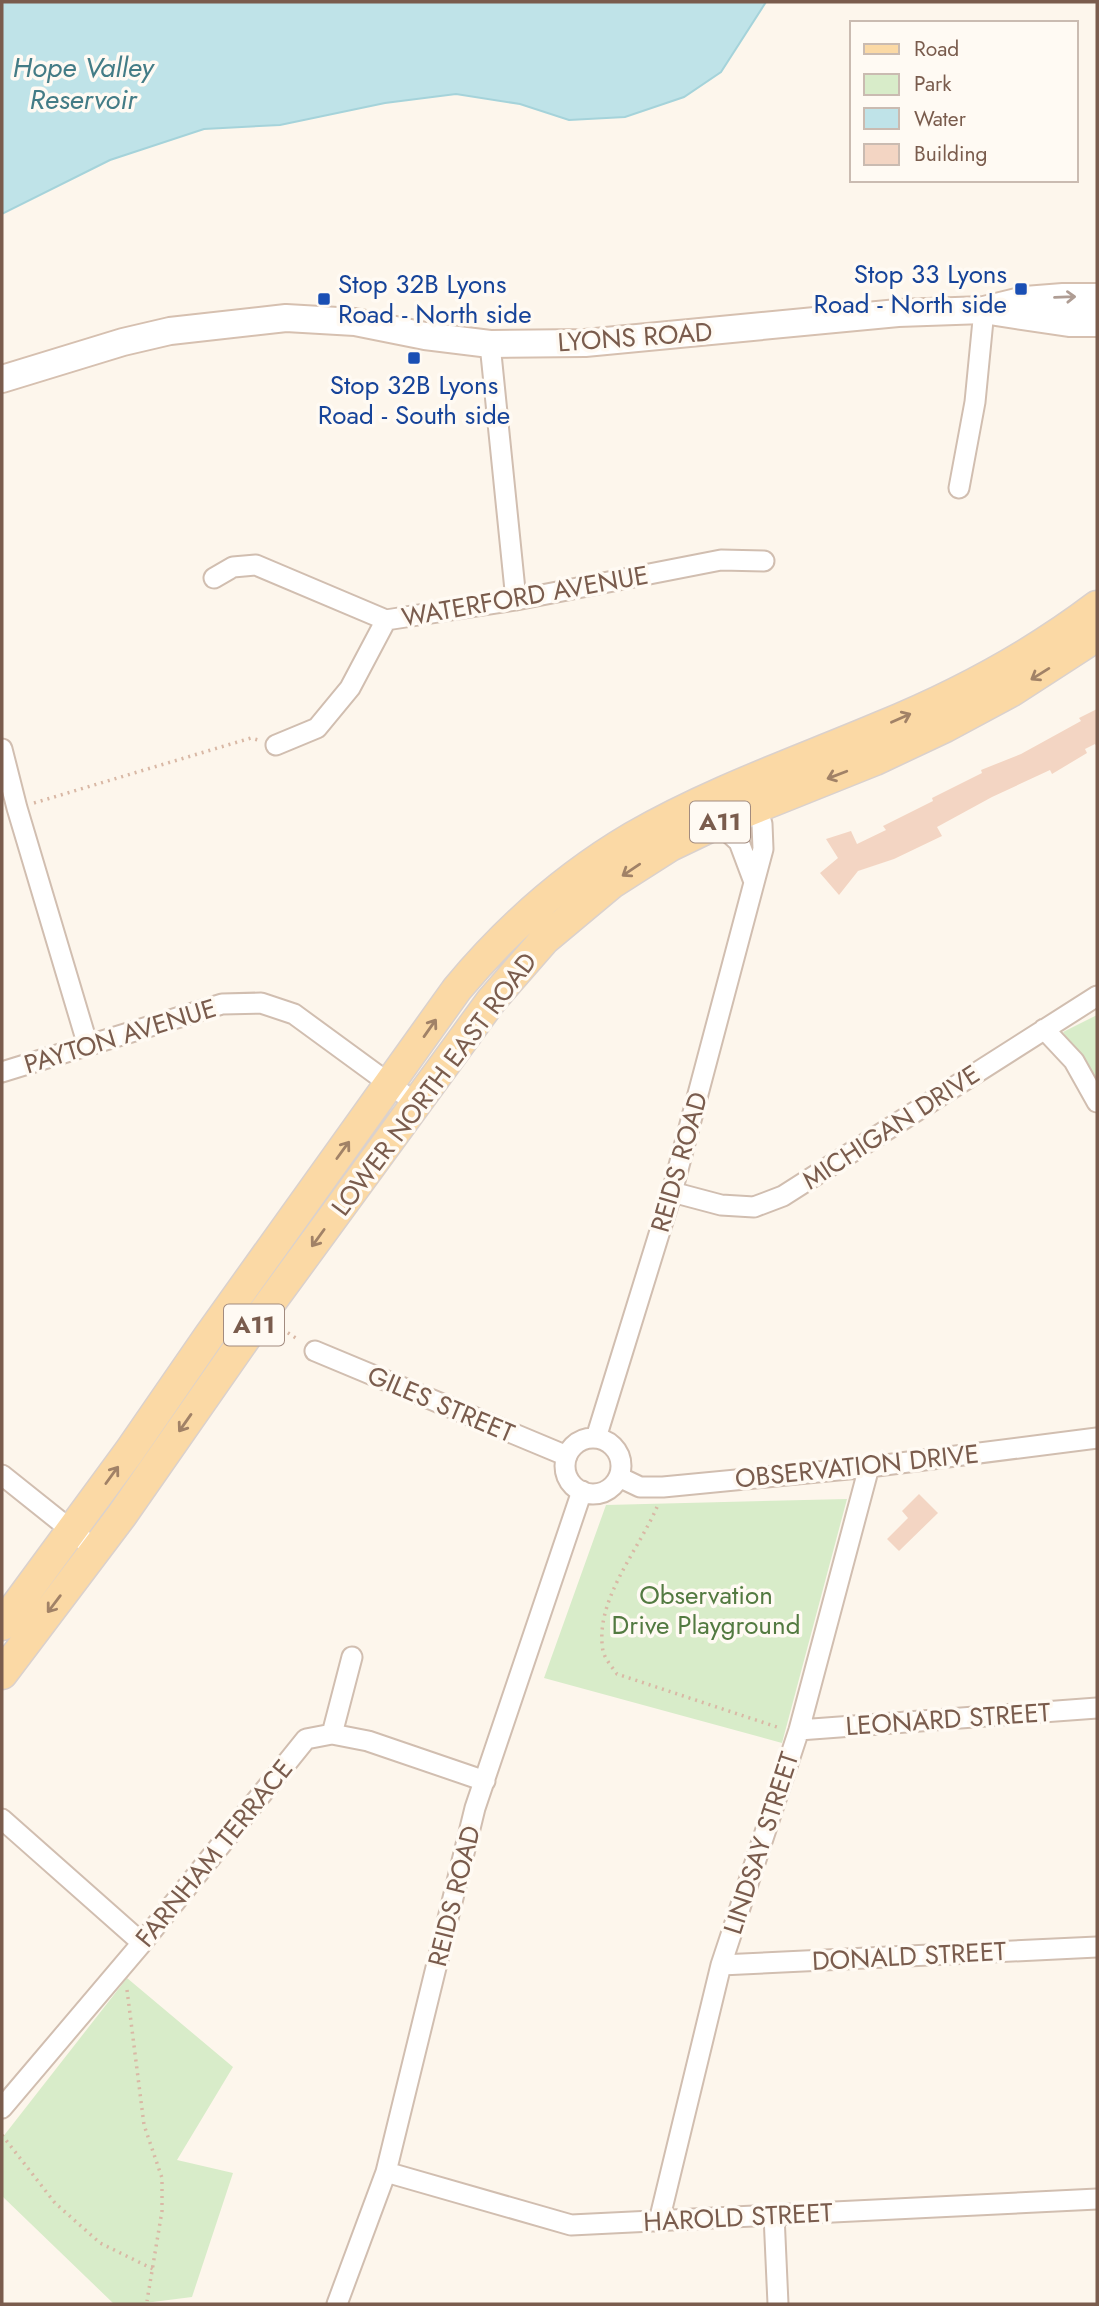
<svg xmlns="http://www.w3.org/2000/svg" width="1099" height="2306" viewBox="0 0 1099 2306" font-family="Jost,sans-serif">
<style>
.green{fill:#d8ecc9}
.water{fill:#bfe3e8;stroke:#a5d3da;stroke-width:2}
.building{fill:#f3d5c3}
.lines{fill:none;stroke-linecap:round;stroke-linejoin:round}
.street-casing{stroke:#d1beb0;stroke-width:23}
.secondary-casing{stroke:#d6c0b0;stroke-width:30}
.primary-casing{stroke:#dad1cd;stroke-width:33}
.path{stroke:#d9b8a5;stroke-width:3.5;stroke-dasharray:2 5;stroke-linecap:butt}
.street{stroke:#fff;stroke-width:19}
.secondary{stroke:#fff;stroke-width:26}
.primary{stroke:#fbd9a5;stroke-width:30}
.oneway{stroke:#af9d94}
.oneway2{stroke:#a18267}
.transit-dot{fill:#1a4fb4;stroke:#fffaf3;stroke-width:2.5}
.labels{text-anchor:middle;stroke-width:7;stroke-linejoin:round;paint-order:stroke}
.shield{fill:#fffaf3;stroke:#a28b7f;stroke-width:2}
.shield-label{font-size:24px;font-weight:bold;fill:#7a5c4d}
.transit-label{font-size:26px;fill:#164399;stroke:#fffaf3;text-anchor:end}
.street-label{font-size:26px;fill:#7a5c4d;stroke:#fffaf3}
.park-label{font-size:26px;fill:#537a41;stroke:#fffaf3}
.water-label{font-size:28px;font-style:italic;fill:#437c86;stroke:#fffaf3}
</style>
<rect width="100%" height="100%" fill="#fdf6ec"/>
<path class="green" d="M1097,1015V1089L1063,1032Z
M847,1499L782,1743L544,1678L606,1505Z
M127,1978L233,2067L177,2160L233,2173L192,2297L137,2304H114L2,2196V2138Z"/>
<path class="water" d="M2,2H766L721,72L684,97L625,117L569,120L520,104L456,94L385,103L280,125L204,129L110,160L2,214Z"/>
<path class="building" d="M1097,709V747L1095,744L1085,749L1087,753L1052,774L1050,770L992,797L937,827L942,836L894,859L858,871L839,895L820,873L838,858L826,839L851,831L857,844L886,830L883,826L933,801L932,798L982,773L981,770L1021,754L1081,721L1079,718Z
M919,1494L938,1513L899,1551L887,1539L908,1518L902,1511Z"/>
<g class="lines">
<g class="street-casing">
<path id="street" d="M490,344L516,600
M959,488L975,402L984,310
M214,578L233,567L256,565L386,620L516,600L721,560L764,561
M276,745L317,728L350,688L386,620
M2,749L17,808L88,1046
M718,823L739,842L754,882
M1044,1029L1074,1061L1097,1102
M2,1072L222,1004L261,1003L294,1014L417,1104
M672,1192L721,1205L754,1207L783,1196L1097,996
M315,1351L567,1456
M596,1438L672,1192L763,849L762,824L754,798
M565 1466a28 28 0 1 1 56 0a28 28 0 1 1-56 0Z
M2,1475L96,1550
M619,1477L640,1487H663L869,1467L1097,1438
M799,1730L1097,1708
M332,1734L352,1657
M2,1819L142,1943
M721,1965L1097,1947
M2,2108L142,1943L306,1739L332,1734L368,1741L485,1781
M386,2172L571,2225L1097,2199
M774,2215L778,2304
M659,2221L721,1965L799,1730L869,1467
M337,2304L386,2172L475,1808L582,1491"/>
</g>
<g class="secondary-casing">
<path id="secondary" d="M996,312L1069,323H1097
M2,379L123,342L170,331L286,318L355,322L425,336L490,344L585,343L898,313L984,310L1025,300L1063,297H1097"/>
</g>
<g class="primary-casing">
<path id="primary" d="M2,1625L129,1452L209,1336L457,989C507,929 565,877 633,837C711,792 797,762 880,727C956,696 1031,656 1097,606
M2,1674L122,1515L260,1317L491,1001L545,939L612,883L670,846L718,823L875,760L945,727L1012,691L1097,636"/>
</g>
<path class="path" d="M34,803L251,738L258,740
M282,1329L299,1340
M657,1507C638,1551 594,1601 603,1651C605,1659 612,1667 617,1674L780,1728
M127,1990L144,2125L162,2178V2211L147,2301
M2,2135L55,2203L100,2243L153,2269"/>
<use href="#street" class="street"/>
<use href="#secondary" class="secondary"/>
<use href="#primary" class="primary"/>
</g>
<defs><path id="oneway-shaft" d="M-6 0H5M1.5-3L5.5 0L1.5 3" fill="none" stroke-width="1.6" stroke-linecap="round" stroke-linejoin="round" transform="scale(1.75)"/></defs>
<use class="oneway" href="#oneway-shaft" transform="translate(1065 297) rotate(-2)"/>
<g class="oneway2">
<use href="#oneway-shaft" transform="translate(1040 674) rotate(148)"/>
<use href="#oneway-shaft" transform="translate(901 718) rotate(-24)"/>
<use href="#oneway-shaft" transform="translate(837 775) rotate(159)"/>
<use href="#oneway-shaft" transform="translate(631 870) rotate(146)"/>
<use href="#oneway-shaft" transform="translate(430 1028) rotate(-55)"/>
<use href="#oneway-shaft" transform="translate(343 1150) rotate(-54)"/>
<use href="#oneway-shaft" transform="translate(318 1238) rotate(126)"/>
<use href="#oneway-shaft" transform="translate(185 1423) rotate(125)"/>
<use href="#oneway-shaft" transform="translate(112 1475) rotate(-54)"/>
<use href="#oneway-shaft" transform="translate(54 1604) rotate(127)"/>
</g>
<g class="transit-dot">
<rect x="1014" y="282" width="14" height="14" rx="3.5"/>
<rect x="317" y="292" width="14" height="14" rx="3.5"/>
<rect x="407" y="351" width="14" height="14" rx="3.5"/>
</g>
<g class="labels">
<g class="shield">
<rect x="690" y="801.5" width="60" height="41" rx="5"/>
<rect x="224" y="1304.5" width="60" height="41" rx="5"/>
</g>
<g class="shield-label">
<text x="720" y="830">A11</text>
<text x="254" y="1333">A11</text>
</g>
<g class="transit-label">
<text x="1007" y="283">Stop 33 Lyons<tspan x="1007" dy="30">Road - North side</tspan></text>
<text x="338" y="293" text-anchor="start">Stop 32B Lyons<tspan x="338" dy="30">Road - North side</tspan></text>
<text x="414" y="394" text-anchor="middle">Stop 32B Lyons<tspan x="414" dy="30">Road - South side</tspan></text>
</g>
<g class="street-label">
<text transform="translate(635 337) rotate(-4)" y="9">LYONS ROAD</text>
<text transform="translate(525 596) rotate(-10)" y="9">WATERFORD AVENUE</text>
<text transform="translate(120 1036) rotate(-17)" y="9">PAYTON AVENUE</text>
<text transform="translate(434 1084) rotate(-53)" y="9">LOWER NORTH EAST ROAD</text>
<text transform="translate(891 1127) rotate(-33)" y="9">MICHIGAN DRIVE</text>
<text transform="translate(679 1162) rotate(-74)" y="9">REIDS ROAD</text>
<text transform="translate(441 1404) rotate(23)" y="9">GILES STREET</text>
<text transform="translate(857 1466) rotate(-6)" y="9">OBSERVATION DRIVE</text>
<text transform="translate(948 1719) rotate(-4)" y="9">LEONARD STREET</text>
<text transform="translate(761 1843) rotate(-72)" y="9">LINDSAY STREET</text>
<text transform="translate(214 1853) rotate(-51)" y="9">FARNHAM TERRACE</text>
<text transform="translate(454 1896) rotate(-76)" y="9">REIDS ROAD</text>
<text transform="translate(909 1956) rotate(-3)" y="9">DONALD STREET</text>
<text transform="translate(738 2217) rotate(-3)" y="9">HAROLD STREET</text>
</g>
<g class="park-label">
<text x="706" y="1604">Observation<tspan x="706" dy="30">Drive Playground</tspan></text>
</g>
<g class="water-label">
<text x="83" y="77">Hope Valley<tspan x="83" dy="32">Reservoir</tspan></text>
</g>
</g>
<rect width="1099" height="2306" fill="none" stroke="#7a5c4d" stroke-width="7"/>
<rect x="850" y="21" width="228" height="161" fill="#fffaf3" stroke="#cabbb1" stroke-width="2"/>
<rect x="864" y="44" width="35" height="10" fill="#fbd9a5" stroke="#cabbb1" stroke-width="2"/>
<text x="914" y="56" font-size="21" fill="#7a5c4d">Road</text>
<rect x="864" y="74" width="35" height="21" fill="#d8ecc9" stroke="#cabbb1" stroke-width="2"/>
<text x="914" y="91" font-size="21" fill="#7a5c4d">Park</text>
<rect x="864" y="108" width="35" height="21" fill="#bfe3e8" stroke="#cabbb1" stroke-width="2"/>
<text x="914" y="126" font-size="21" fill="#7a5c4d">Water</text>
<rect x="864" y="144" width="35" height="21" fill="#f3d5c3" stroke="#cabbb1" stroke-width="2"/>
<text x="914" y="161" font-size="21" fill="#7a5c4d">Building</text>
</svg>
